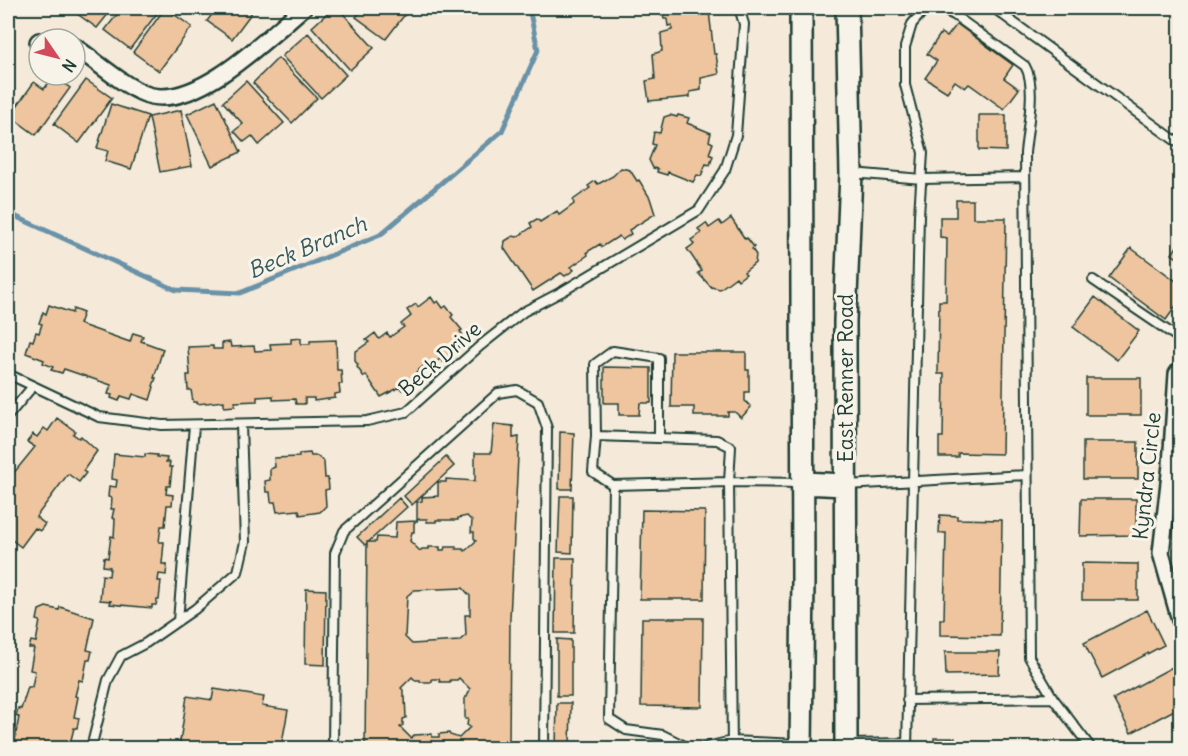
<svg xmlns="http://www.w3.org/2000/svg" width="1188" height="756" viewBox="0 0 1188 756" font-family="Delius,sans-serif">
<style>
.lines{fill:none;stroke-linecap:round;stroke-linejoin:round}
.stream{stroke:#6992a8;stroke-width:5}
.building{fill:#eec59e;stroke:#1f3d34;stroke-width:1.5;fill-rule:evenodd}
.lane-casing{stroke:#1f3d34;stroke-width:12}
.street-casing{stroke:#1f3d34;stroke-width:20}
.secondary-casing{stroke:#1f3d34;stroke-width:26}
.lane{stroke:#f7f3e8;stroke-width:8}
.street{stroke:#f7f3e8;stroke-width:15}
.secondary{stroke:#f7f3e8;stroke-width:21}
.labels{text-anchor:middle;stroke-width:6;stroke-linejoin:round;paint-order:stroke}
.street-label{font-size:21px;fill:#1f3d34;stroke:#f7f3e8}
.water-label{font-size:22px;font-style:italic;fill:#38595b;stroke:#f7f3e8}
</style>
<rect width="100%" height="100%" fill="#f5ead9"/>
<filter id="ink" filterUnits="userSpaceOnUse"><feTurbulence type="fractalNoise" baseFrequency=".0167" numOctaves="2"/><feDisplacementMap in="SourceGraphic" scale="12" xChannelSelector="R" yChannelSelector="G"/><feConvolveMatrix kernelMatrix="1 2 1 2 8 2 1 2 1" color-interpolation-filters="sRGB"/></filter>
<g filter="url(#ink)">
<g class="lines">
<path class="stream" d="M8,213L176,290L240,293L380,235L502,131L538,50L529,8"/>
</g>
<path class="building" d="M69,8H113L97,28Z
M122,8H161L130,49L105,30Z
M165,8L192,27L159,71L133,52Z
M194,8H207L202,14Z
M217,8H255L232,39L207,21Z
M333,8H338L374,48L350,70L312,27Z
M363,8H399L406,13L386,39L356,17Z
M662,8H700V12L709,11L714,54H716L719,74L701,78V90L690,92V97L649,101L646,81L655,79L653,54L662,51L661,33L672,30V25L668,26L667,19H664Z
M957,24L1013,65L1004,78L1019,89L1004,109L969,84L965,88L955,81L947,92L925,78L937,61L927,54L941,33L947,37Z
M308,33L346,75L321,98L282,56Z
M278,58L317,98L292,123L253,83Z
M54,76L70,88L36,135L10,116L34,82L44,89Z
M86,80L112,98L79,143L54,124Z
M246,81L284,123L259,145L252,136L244,142L234,131L243,124L223,102Z
M216,100L241,152L212,166L187,114Z
M111,104L148,116L131,169L105,161L108,151L97,148Z
M181,110L192,166L160,172L149,117Z
M670,115L677,117L678,115L689,118L687,123L711,133L709,141L713,143L709,154L713,156L710,165L706,164L701,176L697,175L693,182L668,172L667,175L657,172L658,169L653,168L649,160L655,145L652,144L654,132L660,133L664,117Z
M979,115H1006V151L979,150Z
M621,168L630,170L637,181L639,180L650,198L655,214L629,230L631,234L622,240L619,236L602,247L600,244L587,252L588,255L571,267L574,270L565,276L561,273L533,291L504,248L505,241L513,236L517,237L532,227L530,223L537,219L540,222L557,211L559,215L574,204L573,200L590,188L588,186L595,181L598,184L613,176Z
M956,200H973V218H1006L1002,454L958,453V457H939V437H943L944,374H938L939,301H946L947,238L940,237V217H956Z
M731,218L745,239L747,238L754,247L752,249L756,255L755,263L744,272L746,274L738,280L736,277L720,289L711,287L698,273L702,271L687,249L694,244L691,240L701,233L698,229L706,223L709,228L719,221L722,225Z
M1180,242V260L1172,254Z
M1131,248L1180,284V300L1166,320L1109,278Z
M431,297L435,303L438,301L443,308L446,306L453,315L451,317L462,330L460,331L465,338L457,344L459,347L451,354L452,355L443,362L440,359L431,366L429,362L416,372L418,374L402,390L400,387L381,397L366,375L364,377L357,367L358,365L355,361V352L369,342L366,340L375,333L379,339L387,333L390,337L404,327L401,324L411,316L407,310L416,304L418,307Z
M1095,297L1139,331L1117,360L1073,327Z
M49,305L72,313L73,309L83,313L79,324L130,342L133,333L143,336L141,341L163,349L154,378H156L153,386L154,387L150,400L133,394L131,399L121,396L119,401L111,398L112,395L108,394L111,385L64,369L62,373L51,370L53,367L43,363L44,360L26,353L30,340L33,341L36,332L39,333L42,324L39,323L43,312L46,314Z
M301,338V344H310V341L336,340L337,370H341L342,384H339L340,393L335,394V398L314,401V398H305V404H296L295,399L273,400V396L257,397V401L235,402V406L224,407V401L197,404V402H193L191,390H188L187,375H190L188,347L213,346V349H222V343L230,342L231,347L254,346L255,351L271,350L270,344L291,343V339Z
M672,352H746V370H749V392H745V401L751,407L741,418L735,412H728V416H694V407H671Z
M604,367L651,368V403H640L639,415H619V403H604Z
M1086,378H1141V415H1086Z
M57,418L75,431L73,434L79,438L81,436L97,451L83,471L86,473L79,482L68,474L36,517L45,524L40,531L35,528L21,547L8,537V480L35,447L27,442L33,434L37,437L44,428L48,431Z
M494,424L513,426V438L519,437L510,618L509,748H365L367,542H376L377,537L395,538L396,522L417,521V502L422,501V497L438,496V482H446V479L475,481V453H491ZM467,516L472,521L471,532H474V538L476,541L465,551L463,549H456V547H445L444,550H440V547H429V549H422L420,551L410,541L412,532H414V523L419,519H427V522H436V520H458V518ZM463,588L470,596V615H465L466,635L459,641L412,644L405,637L407,596L414,590ZM412,677L415,680H420V682H432V679H439L440,682H450V680H457L459,678L470,689L467,697H465V719H468L467,725L470,727L459,738L450,735L449,733L439,734V737H432V734L414,735L411,738L400,727L403,725V719L406,718L405,697H403V690L401,688Z
M560,432L574,433L572,489H559Z
M1083,442H1138V479H1083Z
M310,453L311,456H317L324,462L325,478H328L329,489L325,490L326,506L320,512L300,515L299,510L277,512L275,502H271L270,492H266L265,481L270,480V469L275,467L274,458L299,457V454Z
M114,454L145,457V454L157,455V457L167,458L166,462H170L169,467H172L170,486H167L166,494L173,495L172,505H167L165,526H161L159,542H164L162,564H167L166,575L159,574L158,581H161L159,600H157L156,605H152V608L110,604L111,601L100,600L102,575L109,576L110,567L103,566L104,557L108,558L111,536L114,537L115,519L112,518L114,509H111L112,498L108,497L109,486L116,487L117,480L112,479Z
M446,457L454,466L412,505L404,496Z
M560,496H573L572,553L558,552Z
M399,498L407,507L365,545L357,537Z
M1081,499H1136V535L1080,536Z
M642,510L705,511L704,599H640Z
M940,515L957,516V519L1002,520L1000,636L940,635V619H944L946,533H939Z
M556,558H575L574,633H555Z
M1082,563L1138,564V600H1082Z
M306,589L326,590L325,665L305,664Z
M46,607L59,610L60,607L94,618L87,650L92,651L90,660H87L83,681L79,680L75,696L78,697L74,717L79,718L77,728H74L69,748H16L14,744L19,717L16,716L18,708L21,709L28,687H32L35,671L30,670L34,648H29L31,641L36,642L40,621L37,620L39,610Z
M1147,610L1164,645L1102,678L1084,643Z
M642,618H703L702,707L641,706Z
M557,639L571,640V696H557Z
M945,652H1000L999,674L946,675Z
M1176,665L1180,674V707L1131,733L1113,699Z
M214,689L264,697L262,706L288,710L281,748H179L187,696L212,700Z
M557,703H571L570,748H556Z
M934,738H955V748H934Z
M1180,744V748H1155V747Z"/>
<g class="lines">
<g class="lane-casing">
<path id="lane" d="M939,8L954,15L1025,66C1037,86 1027,129 1025,153L1029,657L1053,698L1091,748
M996,8L999,12L1180,144
M852,173L922,179L1025,177
M1093,280L1180,339
M8,374L99,417L162,425L367,421L406,412L480,346L523,312L563,291L699,210L725,170L736,135L744,24L739,8
M8,416L33,386
M596,436L595,364L613,351L659,358V438
M613,485L593,472L596,436L717,440L731,447L729,482L613,485L609,719L626,730L663,735L689,748
M846,485L1027,475
M178,621L194,425
M907,700L1053,698
M849,744L907,743
M91,748L108,680L121,656L146,643L195,609L238,572L245,542L241,425
M333,748L335,553L344,531L498,393L517,390L538,402L547,428L544,748
M702,748L732,741L798,744
M732,748L729,482L802,483
M907,748L919,215L923,153L905,85V47L912,24L924,10L932,8"/>
</g>
<g class="street-casing">
<path id="street" d="M54,39H63
M38,42L39,41
M75,47C95,60 130,92 152,96C201,106 268,37 303,8
M1180,370L1177,374L1171,465L1161,553L1180,620"/>
</g>
<g class="secondary-casing">
<path id="secondary" d="M801,8L803,580L801,748
M803,483L845,485
M846,748L845,321L851,173L847,8"/>
</g>
<use href="#lane" class="lane"/>
<use href="#street" class="street"/>
<use href="#secondary" class="secondary"/>
</g>
</g>
<g class="labels">
<g class="street-label">
<text transform="translate(440 359) rotate(-41)" y="7">Beck Drive</text>
<text transform="translate(846 378) rotate(-90)" y="7">East Renner Road</text>
<text transform="translate(1147 476) rotate(-84)" y="7">Kyndra Circle</text>
</g>
<g class="water-label">
<text transform="translate(307 247) rotate(-23)" y="8">Beck Branch</text>
</g>
</g>
<rect width="1188" height="756" fill="none" stroke="#f7f3e8" stroke-width="30"/>
<rect x="15" y="15" width="1158" height="726" fill="none" stroke="#1f3d34" stroke-width="2" filter="url(#ink)"/>
<g transform="translate(57 57) rotate(125)"><circle r="28" fill="#f7f3e8" stroke="#a1aaa0" stroke-width="1.5"/>
<path d="M0-4.5L10 22L0 15L-10 22Z" fill="#d1495b"/>
<text y="-9" font-size="16" font-weight="bold" text-anchor="middle" fill="#1f3d34">N</text>
</g>
</svg>
